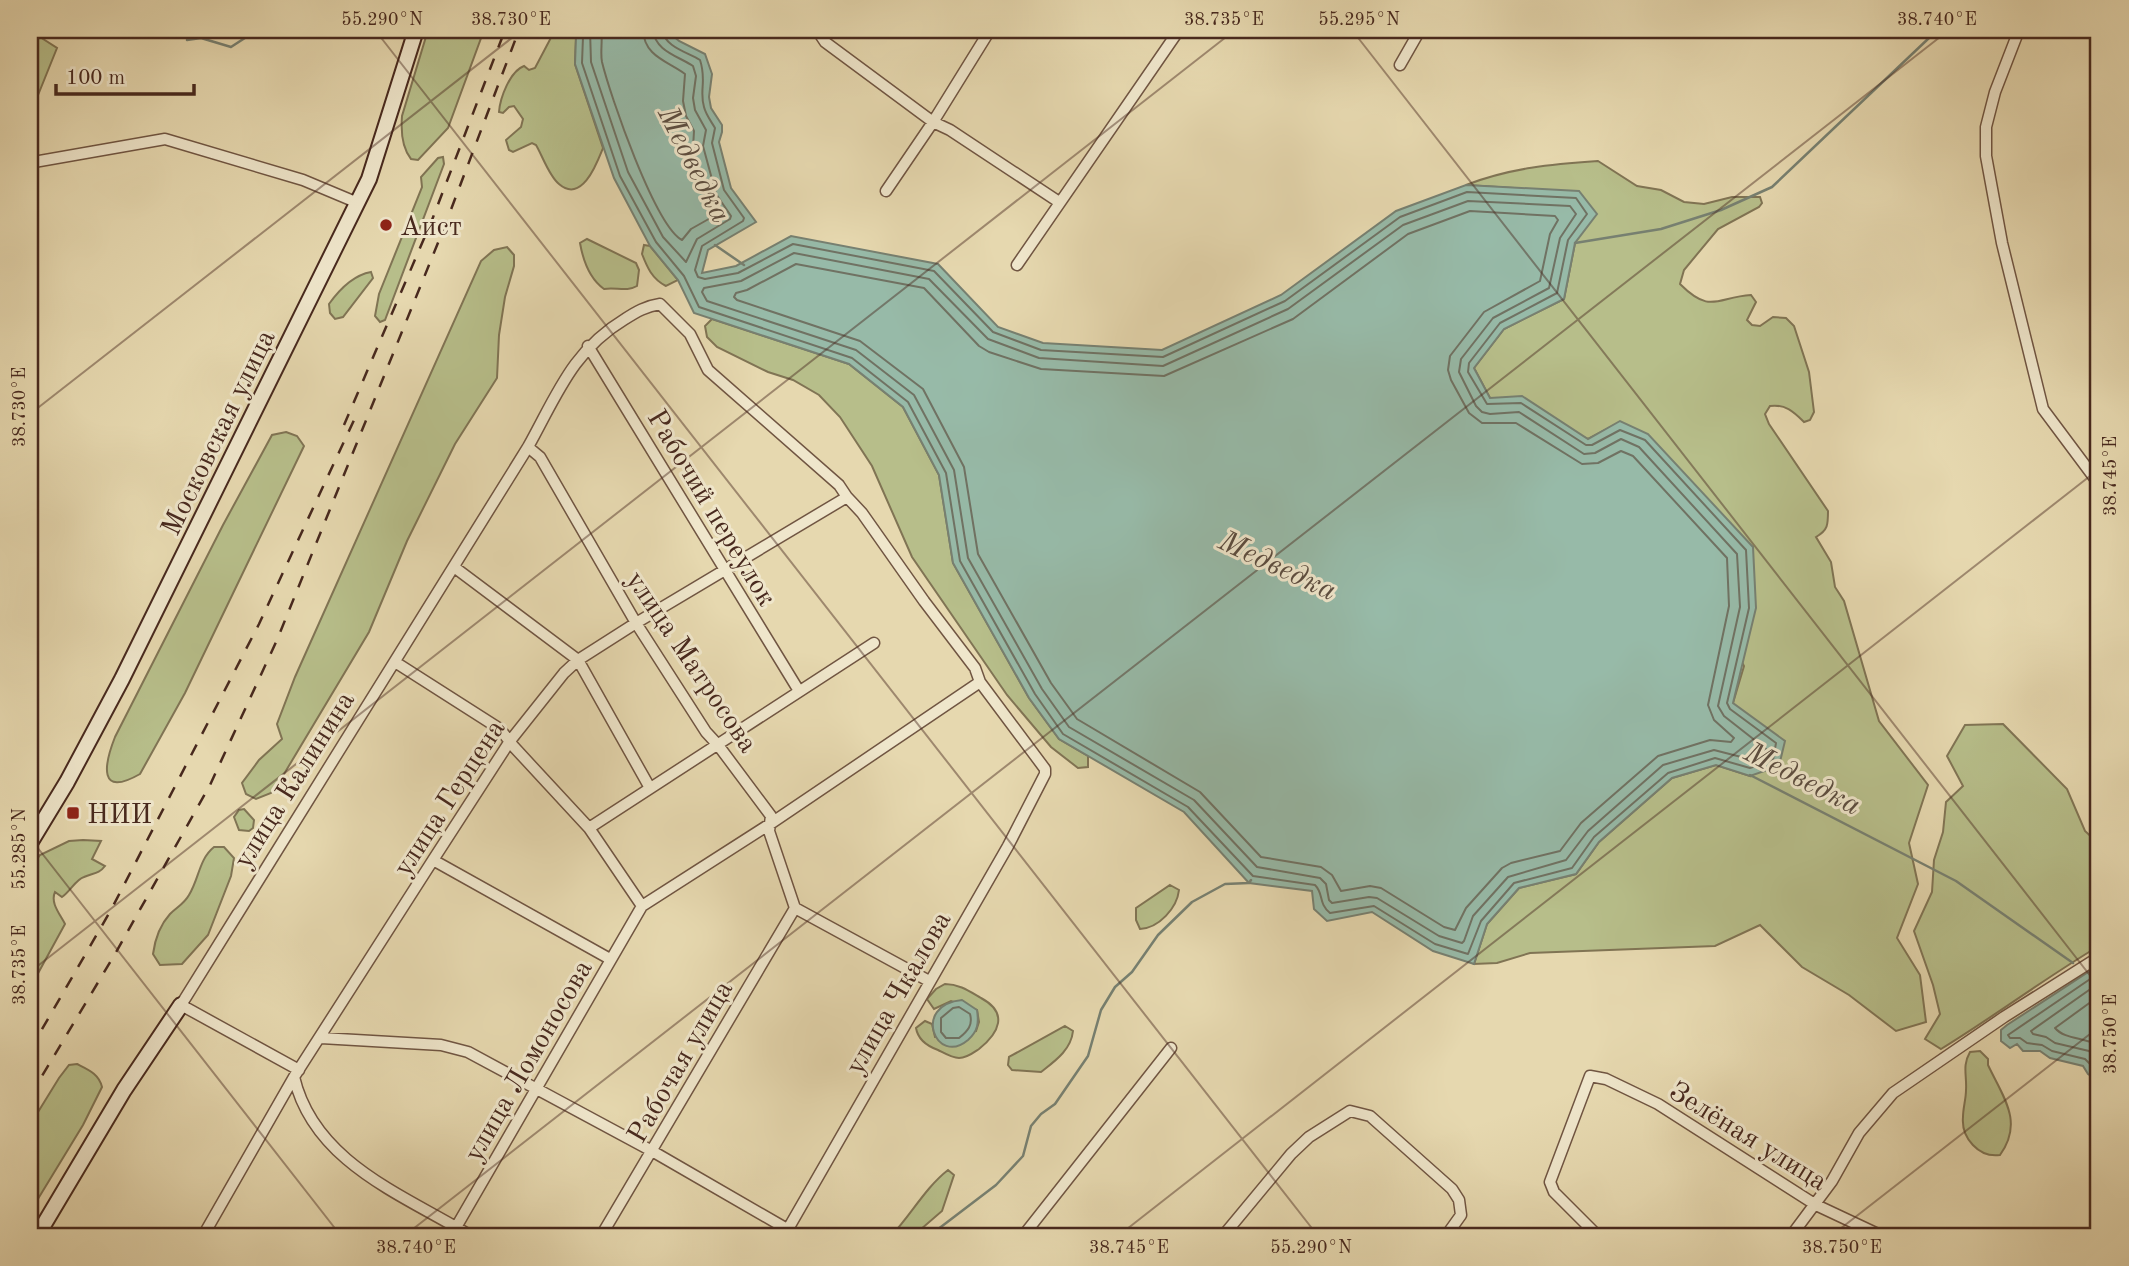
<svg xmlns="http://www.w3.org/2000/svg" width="2129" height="1266" viewBox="0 0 2129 1266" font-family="'Old Standard TT',serif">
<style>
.green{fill:#b7be8a;stroke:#807454;stroke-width:2}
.water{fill:#97baa8;stroke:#778071;stroke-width:2}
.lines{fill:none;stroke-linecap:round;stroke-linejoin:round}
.shore{stroke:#707263;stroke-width:2}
.stream{stroke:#778071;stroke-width:2.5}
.street-casing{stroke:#705542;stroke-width:13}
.secondary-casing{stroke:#48291e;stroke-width:18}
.street{stroke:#efe6cb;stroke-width:10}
.secondary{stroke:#efe6cb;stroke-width:14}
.rail{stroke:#48291e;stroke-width:2.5;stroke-dasharray:12 12;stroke-linecap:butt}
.ticks{fill:none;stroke:#48291e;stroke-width:2;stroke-opacity:0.45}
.poi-dot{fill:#8f2418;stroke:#efe6cb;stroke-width:2.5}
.labels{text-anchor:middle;stroke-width:6;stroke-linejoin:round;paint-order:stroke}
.poi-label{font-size:28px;fill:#48291e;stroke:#efe6cb;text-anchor:start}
.street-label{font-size:28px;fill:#48291e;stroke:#efe6cb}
.water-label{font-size:30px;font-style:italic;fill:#5c4d40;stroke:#efe6cb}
.neatline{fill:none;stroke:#48291e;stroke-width:2.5}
.ticks-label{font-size:18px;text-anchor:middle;fill:#48291e}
</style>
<rect width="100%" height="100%" fill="#e6d8af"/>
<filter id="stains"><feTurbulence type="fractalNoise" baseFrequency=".00286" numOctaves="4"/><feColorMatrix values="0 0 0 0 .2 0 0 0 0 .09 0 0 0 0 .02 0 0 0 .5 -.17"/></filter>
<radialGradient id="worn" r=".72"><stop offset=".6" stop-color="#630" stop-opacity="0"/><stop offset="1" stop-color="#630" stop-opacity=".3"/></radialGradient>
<path class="green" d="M30,30H44L40,37L57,48L30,115Z
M428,30H484L448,128L418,160L411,159C402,148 401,129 402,116Z
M555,30H567L576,37L575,64L603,148C597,163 582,204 559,184C549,176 543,157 536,145L532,143L513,152L509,150L506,140L521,127L523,119L514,106L509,107L503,113L499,112C500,98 510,71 524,66L529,70L535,68Z
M443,157L444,164L385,320L380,322L375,316L379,294L422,187L421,177L438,158Z
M1598,161L1637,186L1661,190L1684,202L1704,204L1732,197H1760L1762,203L1759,207L1718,229L1684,270L1680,284C1711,315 1717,297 1751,295L1756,302L1747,320L1752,325L1760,326L1773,317L1786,318L1794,326L1809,372L1814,412L1810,420L1804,422C1793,411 1785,404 1770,406L1765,414L1769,424L1828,511C1828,525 1828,530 1816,537L1831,562L1835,587L1844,601L1879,721L1928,785L1909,843L1918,884L1897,938L1920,975L1926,1022L1896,1031L1849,995L1802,967L1760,925L1715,946L1530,953L1497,963L1474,964L1487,924L1519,888L1576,874L1599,842L1672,778L1716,765L1750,776L1733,703L1744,666L1620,422L1588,439L1490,398L1474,368L1504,329L1564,299L1575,243L1514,188L1466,185C1510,168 1552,164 1598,161Z
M587,239L636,263L639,270L637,286C627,292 616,287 604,289C590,279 583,260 580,243Z
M644,245L650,246L678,280L666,286C652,279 647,267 642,254Z
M507,247L514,255V266L505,297L499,335L497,378L455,444L407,541L369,632L284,774L271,793L256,799L246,794L242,783L259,760L282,739L277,724L295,677L481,261L494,250Z
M371,272L373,278L343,317L335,319L330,313L329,304C339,290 354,275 371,272Z
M712,319L849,364L903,407L939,475L953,563L1029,698L1059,739L1088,756V767L1078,768L1051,747L1007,695L912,557L872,466L840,417L819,395L793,380L768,372L717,347L707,337L705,326Z
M286,432L297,436L304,446L185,693L140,774C98,798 104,765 115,737L223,525L272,435Z
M2003,724L2067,789L2085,831L2099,844V946C2045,978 1995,1016 1941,1049L1925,1039L1940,1014L1933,985L1914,931L1932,892L1934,860L1943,832L1946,802L1963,786L1947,756L1965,725Z
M244,809L254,820L253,828L249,831L239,830L234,817L239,810Z
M83,840L101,841L92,859L105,866C99,874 93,873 84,877C76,879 70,892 62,897L55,892C50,903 60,914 65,924L30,988V869L40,855L69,841Z
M214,847H224L234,858L231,876L208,935L182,964L160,965L153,954C155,939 159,926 170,914C177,907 184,904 189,895C199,879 199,859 214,847Z
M1170,885L1179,890C1177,908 1159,928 1140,929L1136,920V908Z
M945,984C959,984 969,991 981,998C1009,1013 999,1033 979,1049C973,1053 967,1058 959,1058C952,1058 944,1053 938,1050C927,1046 918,1040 916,1028L925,1021L932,1024L935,1037L976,1031L979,1022L977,1010L951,1001L934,1009L927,999L936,989Z
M1065,1026L1073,1031C1071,1050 1055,1061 1041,1072L1012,1070L1008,1065L1009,1057Z
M1980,1051L1988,1059V1065C2003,1097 2024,1122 2000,1155C1979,1158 1961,1138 1963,1117C1963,1108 1966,1099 1966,1090C1967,1075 1962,1066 1970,1052Z
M77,1064C89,1070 99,1074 102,1087L83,1125L30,1212V1125L59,1078L69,1065Z
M948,1170L954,1175L942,1211L913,1236H891C911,1215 925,1188 948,1170Z"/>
<path class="water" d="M573,30H666L679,41L705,54L712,74L709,97L711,108L722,125V132L719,142L731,188L756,222L708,250L702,273L736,266L791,236L938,264L998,327L1043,343L1162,350L1281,295L1396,211L1466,185L1579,191L1597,214L1575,243L1564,299L1504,329L1474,368L1490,398L1522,396L1588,439L1620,421L1648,434L1753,547L1756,608L1733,703L1785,741L1779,766L1750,776L1716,765L1672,778L1599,842L1576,874L1519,888L1487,924L1474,964L1433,951L1372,912L1327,921L1314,909L1312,891L1249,883L1184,812L1059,739L1029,698L953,563L939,475L903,407L849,364L694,313L678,280L650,246L614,178L575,64L576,37Z
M2099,965V1081L2088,1074L2083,1066L2050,1058L2040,1051H2023L2017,1044L2010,1048L2001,1041V1030L2007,1025Z
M962,1000L977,1010C979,1023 978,1031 968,1040C936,1067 911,1005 962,1000Z"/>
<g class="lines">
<path class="shore" d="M580,30L583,37L582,63L620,176L656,242L684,276L699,307L852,358L908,402L946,473L960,561L1035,694L1063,734L1188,807L1253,876L1315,885C1324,894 1318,903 1330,913L1374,906L1435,944L1468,954L1481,921L1514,883L1572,868L1594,837L1668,773L1715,758L1750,768L1773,760L1776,743L1730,709L1727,703L1749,608L1746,550L1645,440L1620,430L1592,445H1586L1521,403L1487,404L1468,372L1469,363L1500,323L1557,293L1568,240L1587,214L1576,198L1467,192L1400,217L1285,301L1163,357L1041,350L993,332L934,271L793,244L738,273L705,279L698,277L695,270L702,246L743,221L744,218L724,190L712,143L715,128C711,121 706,115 704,107C699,90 707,81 700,60C687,52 665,47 662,30
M590,30L591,62L628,172L663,237L686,262L697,239L730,219L731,216L716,194L703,146L706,130L695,110L693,98L696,76L693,66C678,56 655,51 653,30
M601,30C603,40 600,52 602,62C610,95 655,226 682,240L691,229L714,216L715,212L705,196L693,148L694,131L686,116L683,101L685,74C667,61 644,56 643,30
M1468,201L1570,206L1576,214L1560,238L1549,288L1493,318L1461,359L1459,372L1476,406L1482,412L1490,414L1519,412L1584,454L1595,453L1621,439L1639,447L1737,554L1740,607L1718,706L1724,716L1766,749L1764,754L1749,759L1714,750L1663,765L1588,831L1566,860L1508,877L1473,916L1464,941L1462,943L1439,936L1377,898L1369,897L1332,903L1329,900L1326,884L1320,878L1257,867L1194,800L1069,727L1042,689L968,558L954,470L914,395L856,350L707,301L702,292L704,288L741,281L794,253L929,279L988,339L1039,358L1163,366L1288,309L1403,225Z
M1470,211L1555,216L1558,220L1550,234L1540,281L1484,312L1450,356L1448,370L1451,380L1469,413L1482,423H1516L1582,464L1598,463L1621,451L1633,456L1727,558L1729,606L1708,705L1714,720L1734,738L1731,742L1710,740L1658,756L1581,823L1560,851L1511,863L1502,868L1466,908L1455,930L1444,927L1381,888L1370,886L1341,891L1332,875L1321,867L1261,857L1200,792L1077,719L1051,683L978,554L964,467L923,389L860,341L737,300L734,297L736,293L747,290L796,264L924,288L979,346L989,352L1041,369L1164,376L1293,319L1408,234Z
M2099,973L2008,1035L2010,1038H2020L2027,1043L2042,1045L2052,1051L2085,1059L2099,1073
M2099,983L2031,1031L2033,1034L2046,1037L2055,1043L2089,1051L2099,1062
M2099,996L2055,1028C2065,1040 2086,1037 2099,1046
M959,1007L970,1014C973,1025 968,1031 959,1038H946L941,1032V1018L953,1008Z"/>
<path class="stream" d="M187,40L201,38L231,47L257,30
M1575,243L1661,229L1721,210L1772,187L1929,38L1933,30
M715,245L744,265
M1750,775L1956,881L2073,963
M929,1236L996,1185L1023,1156L1031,1126L1041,1114L1055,1104L1088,1056L1101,1010L1115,987L1132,972L1158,935L1192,902L1225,884L1249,883L1251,880"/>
<g class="street-casing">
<path id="street" d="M817,30L825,42L933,122L950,130L1059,202
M2019,30L1995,92L1986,127V156L2002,243L2043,409L2099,484
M1400,65L1420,30
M30,159L34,162L165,139L303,180L358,203
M886,191L933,122L990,30
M1017,265L1179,30
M588,346L799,691
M528,447L540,457L636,623L706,732L718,745L771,816L769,831L795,908
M454,567L578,660L650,788
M395,662L500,729L514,747L589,828L642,906
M589,828L874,643
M433,860L610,959
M795,908L929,981
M321,1038L441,1045L468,1052L652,1151L787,1229
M299,1070L181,1005L528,447C557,395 572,351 625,319C636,312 646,306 660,304L690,334L708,370L839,485L847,497L862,513L924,601L975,668L980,682L1045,769V774L1008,846L784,1236
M294,1077C314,1163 404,1195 471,1236
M203,1236L294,1077L433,860L510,741L564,673L578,660L636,623L847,497
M451,1236L642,906L770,824L980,682
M601,1236L795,908
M1023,1236L1171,1048
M1223,1236L1291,1154L1309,1137L1350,1111L1370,1116L1452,1189L1459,1200L1461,1215L1446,1236
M1598,1236L1554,1192L1550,1182L1590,1076L1606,1079L1658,1104L1816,1205L1882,1236
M1791,1236L1832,1181L1859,1133L1893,1093L2004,1017L2099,957"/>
</g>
<g class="secondary-casing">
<path id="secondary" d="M30,843L67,782L122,679L369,179L416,30
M37,1236L124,1090L181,1005"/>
</g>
<use href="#street" class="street"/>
<use href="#secondary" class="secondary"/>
<path class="rail" d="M344,425L432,220L505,30
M30,1050L111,910L259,624L355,418
M30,1096L115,954L210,785L277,640L444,228L519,30"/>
</g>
<path class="ticks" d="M375,30L1318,1236M1352,30L2099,987M30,414L522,30M30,838L341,1236M30,972L1235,30M404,1236L1949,30M1118,1236L2099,469M1831,1236L2099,1027"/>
<g class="poi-dot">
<circle cx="386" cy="225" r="7"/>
<rect x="66" y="806" width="14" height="14" rx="3.5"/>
</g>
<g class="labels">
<g class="poi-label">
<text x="400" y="235">Аист</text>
<text x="87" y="823">НИИ</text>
</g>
<g class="street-label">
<text transform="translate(217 432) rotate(-64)" y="10">Московская улица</text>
<text transform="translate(713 507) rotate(59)" y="10">Рабочий переулок</text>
<text transform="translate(693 661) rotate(56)" y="10">улица Матросова</text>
<text transform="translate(293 779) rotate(-58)" y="10">улица Калинина</text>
<text transform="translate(448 797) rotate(-57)" y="10">улица Герцена</text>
<text transform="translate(897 992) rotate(-60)" y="10">улица Чкалова</text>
<text transform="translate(527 1060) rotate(-60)" y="10">улица Ломоносова</text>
<text transform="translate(679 1061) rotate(-60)" y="10">Рабочая улица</text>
<text transform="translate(1749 1135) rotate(32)" y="10">Зелёная улица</text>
</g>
<g class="water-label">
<text transform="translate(695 164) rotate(63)" y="10">Медведка</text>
<text transform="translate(1278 565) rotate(25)" y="10">Медведка</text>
<text transform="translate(1803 778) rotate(27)" y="10">Медведка</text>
</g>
</g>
<rect width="2129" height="1266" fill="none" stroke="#e6d8af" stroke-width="77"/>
<path d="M56 84v10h138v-10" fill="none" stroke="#48291e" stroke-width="3.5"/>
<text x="66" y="84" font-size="21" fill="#48291e" stroke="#efe6cb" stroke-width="5" paint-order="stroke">100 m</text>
<rect x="38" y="38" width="2052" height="1190" class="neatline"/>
<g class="ticks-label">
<text x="382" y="25">55.290°N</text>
<text x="511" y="25">38.730°E</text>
<text x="1224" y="25">38.735°E</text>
<text x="1359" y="25">55.295°N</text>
<text x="1937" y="25">38.740°E</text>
<text transform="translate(19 407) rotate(-90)" y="6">38.730°E</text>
<text transform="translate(2110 476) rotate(-90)" y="6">38.745°E</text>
<text transform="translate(19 849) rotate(-90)" y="6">55.285°N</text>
<text transform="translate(19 965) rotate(-90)" y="6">38.735°E</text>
<text transform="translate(2110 1034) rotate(-90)" y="6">38.750°E</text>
<text x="416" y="1253">38.740°E</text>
<text x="1129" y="1253">38.745°E</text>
<text x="1311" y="1253">55.290°N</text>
<text x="1842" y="1253">38.750°E</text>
</g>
<rect width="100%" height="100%" filter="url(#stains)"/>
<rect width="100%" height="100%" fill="url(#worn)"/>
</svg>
